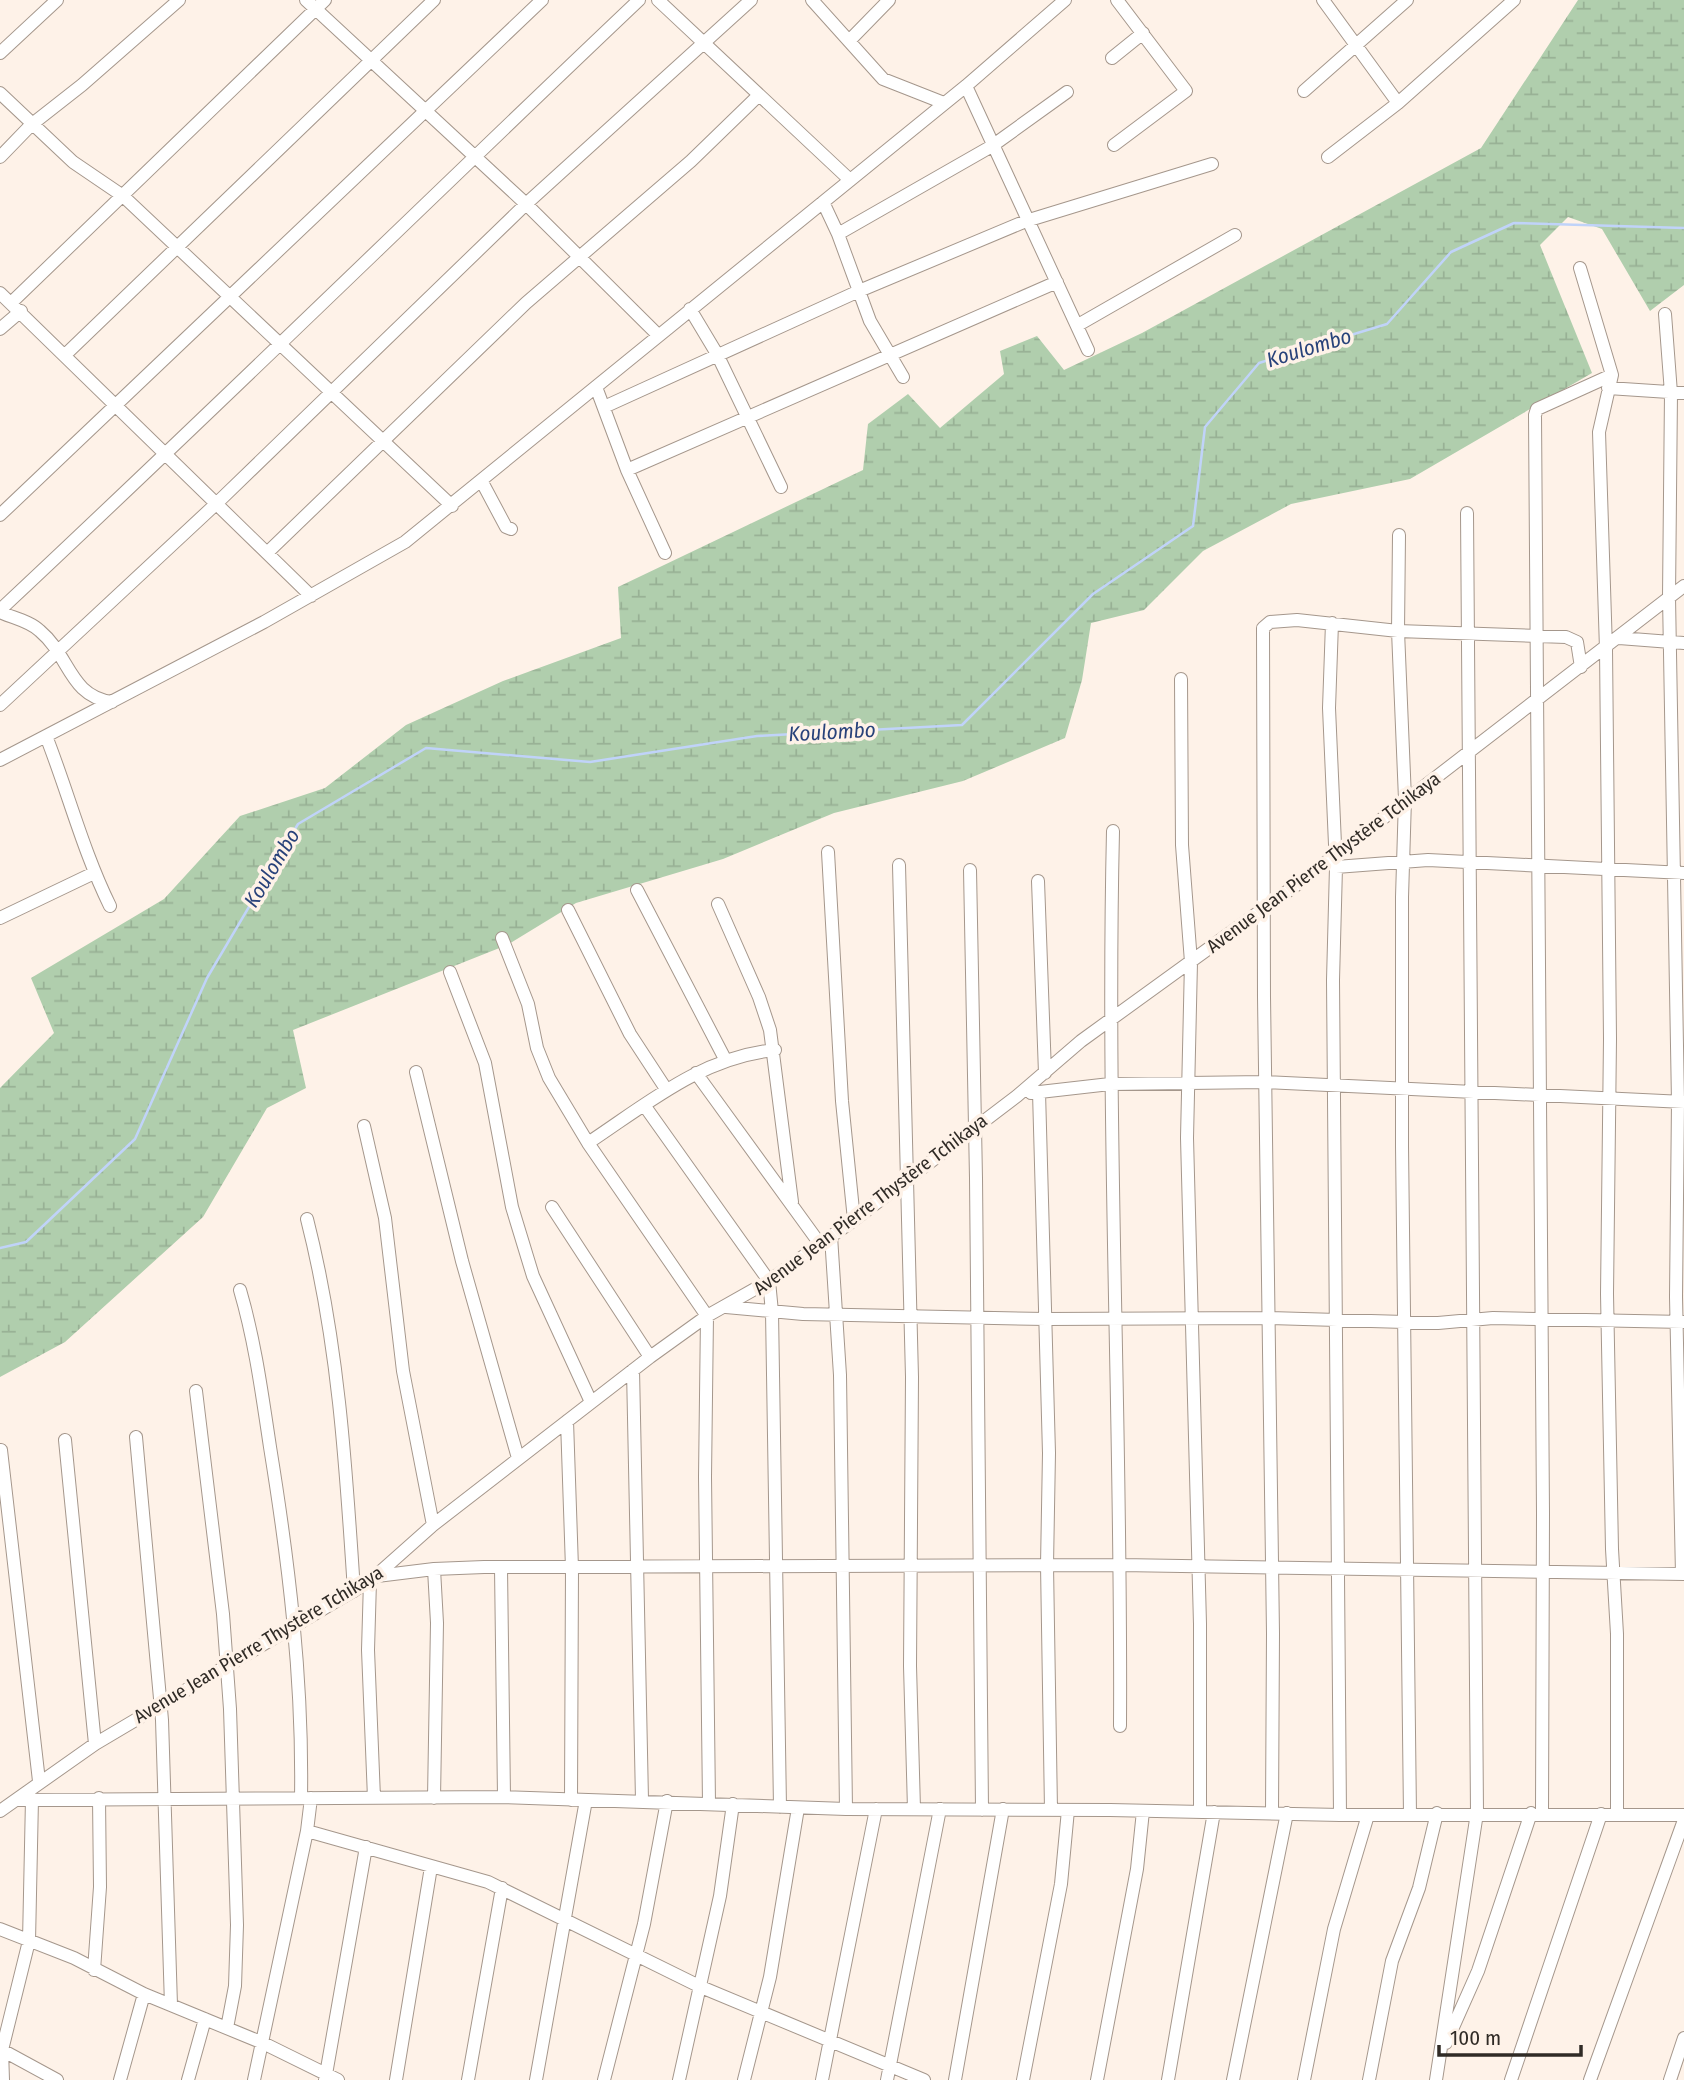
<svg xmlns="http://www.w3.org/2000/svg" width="1684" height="2080" viewBox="0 0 1684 2080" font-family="'Fira Sans Condensed',sans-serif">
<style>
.wetland{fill:url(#wetland-marsh)}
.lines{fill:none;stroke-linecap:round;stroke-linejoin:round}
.stream{stroke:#c0d3f9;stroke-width:2.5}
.minor-casing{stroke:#a5978c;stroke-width:14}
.minor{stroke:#fff;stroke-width:12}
.labels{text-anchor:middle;stroke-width:7;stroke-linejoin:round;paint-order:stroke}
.street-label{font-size:19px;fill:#302b26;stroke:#fef2e8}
.water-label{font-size:21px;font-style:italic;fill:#28427a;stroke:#fef2e8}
</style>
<defs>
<pattern id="wetland-marsh" width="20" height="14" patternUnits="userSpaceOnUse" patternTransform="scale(1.75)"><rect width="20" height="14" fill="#b0cead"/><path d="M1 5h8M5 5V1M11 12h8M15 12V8" fill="none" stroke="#98b195"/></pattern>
</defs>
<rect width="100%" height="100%" fill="#fef2e8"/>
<path class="wetland" d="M1578,0H1684V285L1650,311L1602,229L1568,217L1540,245L1592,373L1410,479L1291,504L1203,551L1144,610L1091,623L1082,680L1065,738L963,781L834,813L723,859L576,903L507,945L293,1030L306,1088L267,1108L203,1217L65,1342L0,1377V1088L54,1033L31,978L164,899L240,816L325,788L406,725L503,681L621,638L618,587L863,470L868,424L908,394L940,428L1004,374L1000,351L1037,336L1064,370L1142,333L1481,148Z"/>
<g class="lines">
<path class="stream" d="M0,1248L26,1242L135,1139L207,978L298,824L426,748L590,762L757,736L962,725L1093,594L1193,526L1205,427L1259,363L1387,324L1451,252L1514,223L1684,228"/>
<g class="minor-casing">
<path id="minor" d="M306,0L526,204L658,335
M658,0L850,180
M812,0L883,79L944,103
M1323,0L1398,103
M849,41L889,0
M0,53L57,0
M1112,58L1143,33
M966,86L1088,350
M1304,91L1407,0
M0,93L73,162L123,196L452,506
M1114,145L1186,91L1117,0
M0,157L31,125L82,85L179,0
M1328,157L1398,103L1514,0
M823,202L838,234L870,321L903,377
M838,234L992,146L1067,92
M1580,268L1612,375L1599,432L1606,649L1610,1039L1607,1294L1612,1549L1617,1634V1814
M0,293L311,596
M12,302L325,0
M690,309L717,354L781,487
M1665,314L1671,393L1669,597L1678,1102L1676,1297L1682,1574
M1078,325L1235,235
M0,329L21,311
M65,355L434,0
M596,387L627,470L665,553
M1608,388L1684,393
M604,407L859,291L1026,221L1212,164
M627,470L1057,282
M482,482L506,527L511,529
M0,515L542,0
M1399,535L1398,631L1405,799L1402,897V1146L1410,1815
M268,552L526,303L691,161L758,96
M0,610C215,409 425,203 639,0
M0,612C13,618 30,621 40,631C70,656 69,696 112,702
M1332,623L1329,708L1336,867L1333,980L1340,1815
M1619,638L1684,643
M1181,679L1182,845L1191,962L1187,1138L1200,1624V1811
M0,705L217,503L526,204L751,0
M46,736C68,792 83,851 110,906
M0,760L264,622L405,542L966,86L1065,0
M1113,831C1106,1130 1122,1428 1120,1726
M828,852L842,1101L854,1220
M899,865L912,1377L910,1666L914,1809
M1336,867L1428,860L1684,873
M970,870L976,1178L982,1810
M1038,881L1045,1073
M637,890L725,1059
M718,904L759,997L770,1030L792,1202
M568,910L630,1034L666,1089
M0,918L94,873
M502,938L528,1004L537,1048L549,1078L588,1143L707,1316L705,1477L709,1803
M450,972L485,1063L512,1207L533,1276L591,1402
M416,1072L462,1261L518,1458
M696,1073L820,1244
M1039,1092L1049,1453L1047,1565L1051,1810
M1031,1093L1110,1084L1265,1082L1684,1102
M644,1105L769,1281L772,1312L780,1807
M364,1126L385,1218L403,1371L433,1525
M588,1143C647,1104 702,1057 775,1050
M552,1207L650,1357
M307,1219C338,1340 346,1466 354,1591
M831,1236L840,1375L846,1809
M240,1290C255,1341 262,1394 270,1447C289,1564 303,1680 301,1798
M726,1307L803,1314L1046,1319L1268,1318L1438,1323L1493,1318L1684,1322
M633,1370L642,1800
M196,1391L223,1614L230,1709L237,1925L235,1986L227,2028
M567,1421L572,1568L571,1800
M136,1437L162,1720L171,2005
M65,1440L95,1744
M1,1450L39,1781
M501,1568L504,1797
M434,1569L437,1623L434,1798
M377,1576L434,1569L484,1567L1121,1565L1684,1574
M370,1581L368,1650L374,1798
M311,1798L307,1831L488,1882L701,1987L924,2080
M16,1800L504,1797L846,1809L1110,1810L1340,1815H1684
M0,1811L95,1744L370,1581L433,1525L650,1357L707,1316L769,1281L854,1220L1017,1096L1081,1041L1299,883L1684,586
M1272,1812L1273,1633L1264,997L1263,628L1270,622L1297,620L1398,631L1566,637L1577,642L1581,667
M1542,1813L1543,1513L1535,415L1537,409L1612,375
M0,1929L74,1958L144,1994L263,2043L338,2080
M94,1970L100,1887L99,1798
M1446,2043L1478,1971L1531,1813
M0,2049L57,2080
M3,2080L2,2050L29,1941L32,1799
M120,2080L144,1994
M188,2080L205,2019
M254,2080L307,1831
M325,2080L366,1847
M396,2080L431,1867
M468,2080L502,1888
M536,2080L586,1800
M604,2080L644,1924L667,1801
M679,2080L720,1896L733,1804
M744,2080L770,1977L798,1808
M822,2080L876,1809
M887,2080L940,1809
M955,2080L1003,1809
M1023,2080L1061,1884L1068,1810
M1097,2080L1137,1869L1143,1811
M1168,2080L1214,1812
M1233,2080L1287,1813
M1304,2080L1334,1929L1368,1815
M1369,2080L1392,1961L1419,1888L1437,1813
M1436,2080L1477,1813L1467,513
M1511,2080L1601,1814
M1590,2080L1684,1820
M1670,2080L1684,2038"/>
</g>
<use href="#minor" class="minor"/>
</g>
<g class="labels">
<g class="street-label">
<text transform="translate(1323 862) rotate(-37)" y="7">Avenue Jean Pierre Thystère Tchikaya</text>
<text transform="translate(870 1204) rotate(-37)" y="7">Avenue Jean Pierre Thystère Tchikaya</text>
<text transform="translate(258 1644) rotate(-31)" y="7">Avenue Jean Pierre Thystère Tchikaya</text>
</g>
<g class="water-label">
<text transform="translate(1309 348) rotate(-17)" y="7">Koulombo</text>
<text transform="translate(832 732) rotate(-3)" y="7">Koulombo</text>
<text transform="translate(272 868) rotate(-59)" y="7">Koulombo</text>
</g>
</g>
<path d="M1439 2045v10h142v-10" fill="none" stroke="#302b26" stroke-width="3.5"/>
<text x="1450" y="2045" font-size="21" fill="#302b26" stroke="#fef2e8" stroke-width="5" paint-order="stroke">100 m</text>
</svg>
